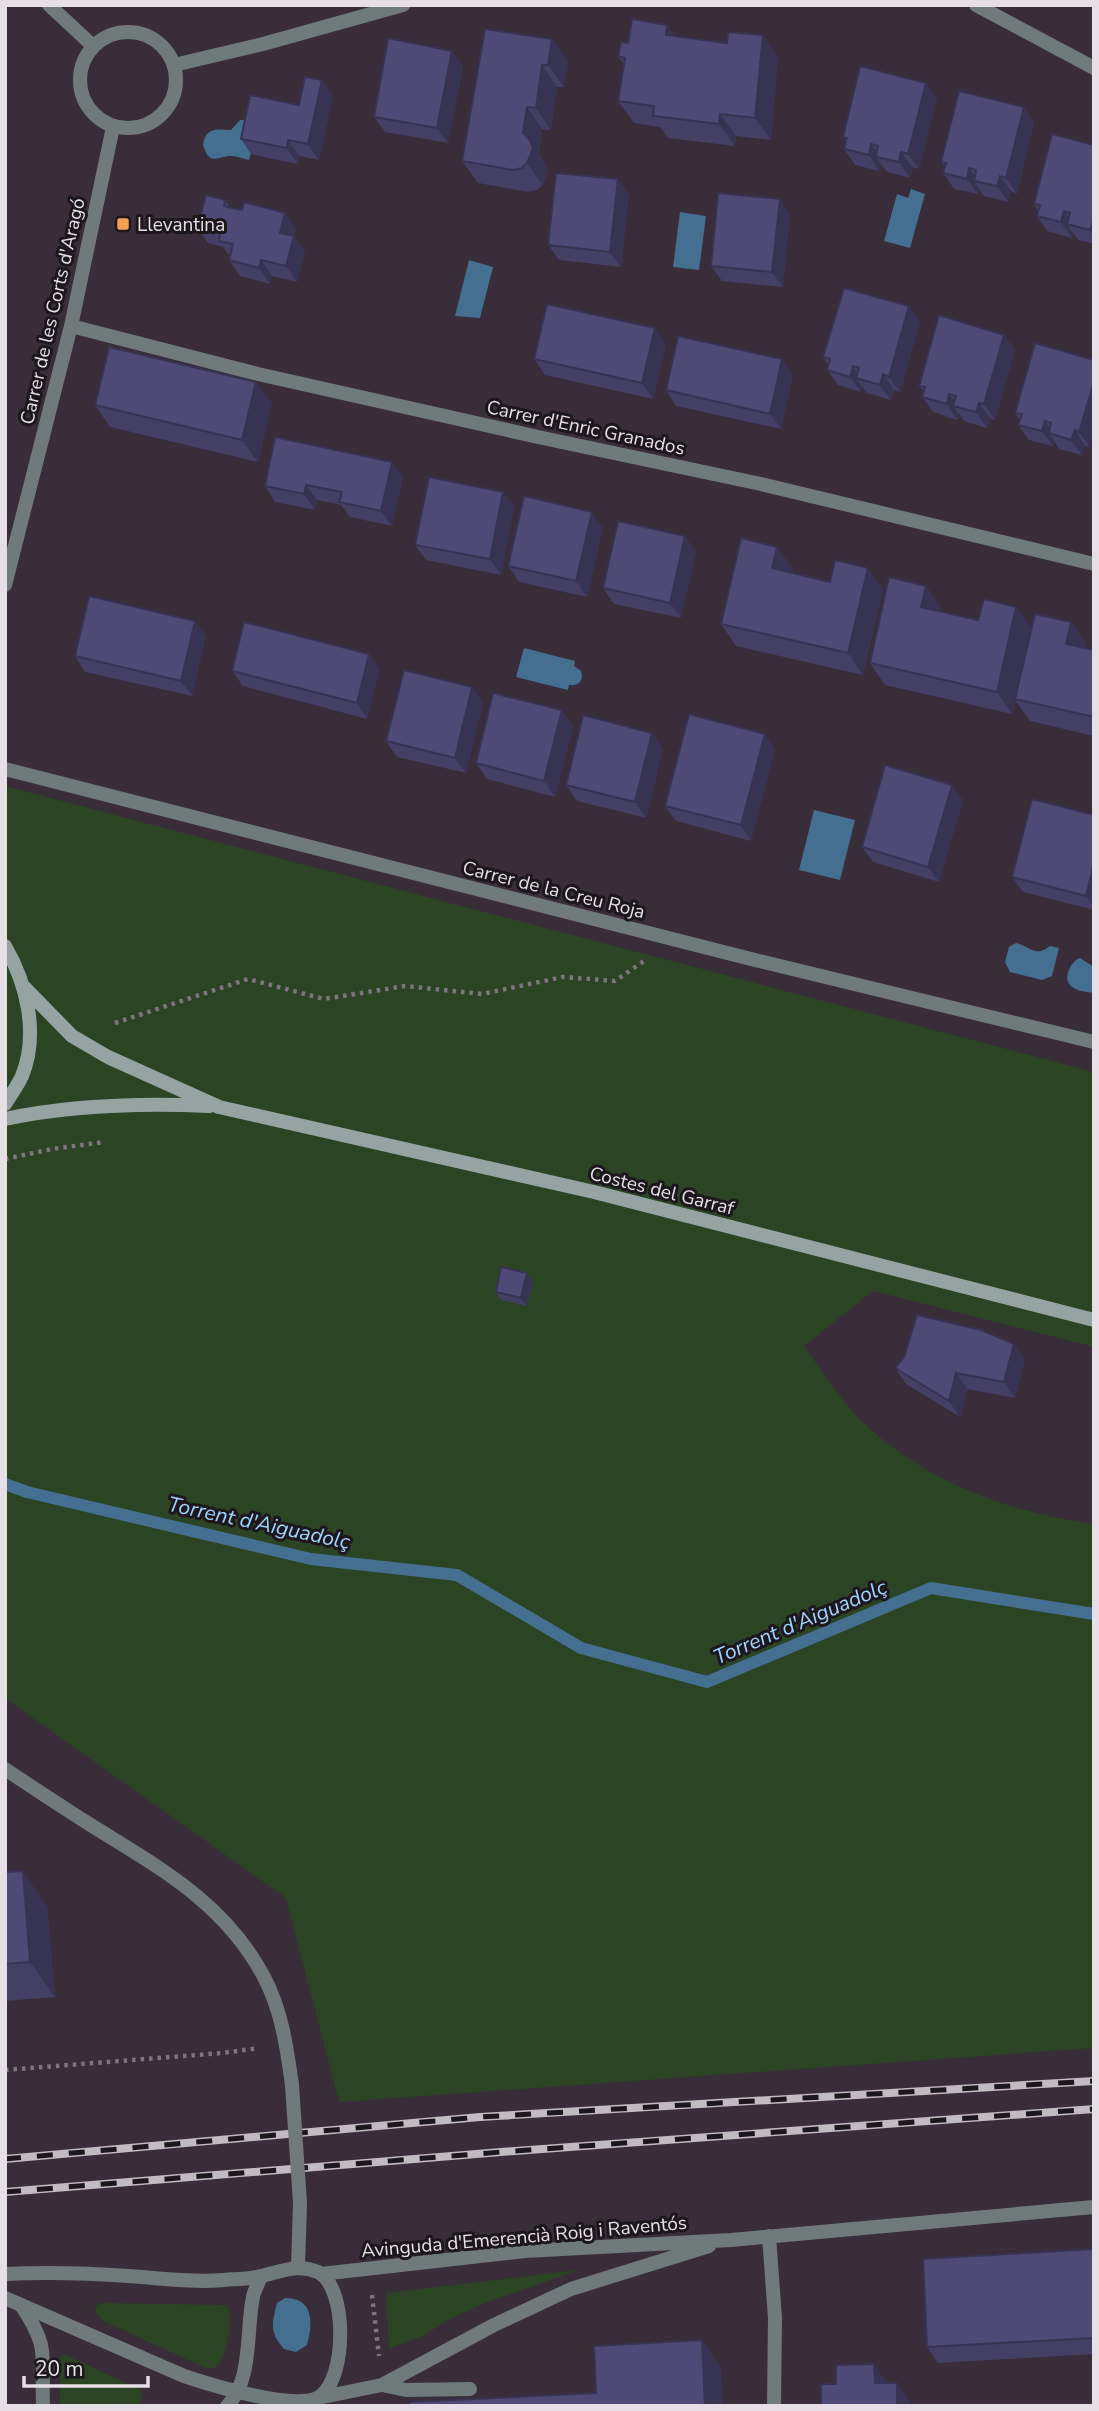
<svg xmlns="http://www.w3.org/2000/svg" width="1099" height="2411" viewBox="0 0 1099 2411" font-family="'Nunito Sans',sans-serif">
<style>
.green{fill:#2b4424}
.water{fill:#446f91}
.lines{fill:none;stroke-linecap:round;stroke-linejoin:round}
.stream{stroke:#446f91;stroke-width:12}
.path{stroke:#7e747e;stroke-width:4.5;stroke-dasharray:3.5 5;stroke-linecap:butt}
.service{stroke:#717a7a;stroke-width:14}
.minor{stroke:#717a7a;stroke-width:14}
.tertiary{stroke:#717a7a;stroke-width:14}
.secondary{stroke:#95a4a3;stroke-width:14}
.rail-casing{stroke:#c2bbc2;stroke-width:8}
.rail{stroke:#1c171c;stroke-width:5;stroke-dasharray:16;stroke-linecap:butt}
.tertiary-bridge{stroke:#717a7a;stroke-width:14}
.wall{fill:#433f65}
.shaded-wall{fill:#373352}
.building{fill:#4e4975;stroke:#373352;stroke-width:2}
.poi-dot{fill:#fc9d54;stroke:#1c171c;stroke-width:2.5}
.labels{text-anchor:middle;stroke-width:6;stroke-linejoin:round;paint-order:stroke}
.poi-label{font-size:19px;fill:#e6dfe6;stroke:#1c171c;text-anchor:start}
.street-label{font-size:19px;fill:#e6dfe6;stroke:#1c171c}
.water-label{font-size:21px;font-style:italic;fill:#9fd4ff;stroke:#1c171c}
</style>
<rect width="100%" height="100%" fill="#382d38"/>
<path class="green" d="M5,786L1094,1072V1347L873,1291L804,1346C825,1375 847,1410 875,1433C935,1485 1016,1514 1094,1524V2048L339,2102L286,1898L5,1698Z
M579,2270L485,2303L448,2320L425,2335L389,2349L386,2293Z
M103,2303L227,2305C234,2315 227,2356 218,2365C214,2369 213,2368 208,2369L103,2321L96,2313V2306Z
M64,2354L138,2389L142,2392L140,2403L130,2406H60V2357Z"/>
<path class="water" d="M240,120H246L254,143L249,160C244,159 237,156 231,156C217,156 210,167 203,145C205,127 218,129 231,130Z
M911,189L925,194L910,248L884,241L897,194L908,198Z
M680,212L706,216L699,270L673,267Z
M469,260L493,267L480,318L455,316Z
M524,648L575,661L574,666L581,671C584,681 579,686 569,685L568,690L516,677Z
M814,810L855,820L840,880L799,870Z
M1016,943C1030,946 1035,958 1050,946L1059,948L1052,976L1042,980L1010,972L1005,962L1009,947Z
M1080,958L1094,967V993C1087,992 1076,991 1071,986C1062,978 1071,961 1080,958Z
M285,2298C314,2298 313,2323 307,2345L296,2352L284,2349C269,2332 272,2324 277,2303Z"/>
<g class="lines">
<path class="stream" d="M5,1484L27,1492L311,1559L457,1575L581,1648L707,1682L931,1588L1094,1614"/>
<path class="path" d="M115,1023L248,979L324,999L405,986L482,994L563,977L615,981L644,961
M5,1159L52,1149L104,1142
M5,2070L222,2053L259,2048
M372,2295L379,2356"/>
<path class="service" d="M382,2385L406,2390L470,2389"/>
<path class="minor" d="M49,5L93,46
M976,5L1094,68
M80 80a48 48 0 1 1 96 0a48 48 0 1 1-96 0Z
M174,65L263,44L403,5
M71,326L258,374L538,437L761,484L1094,564
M5,585L71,326L113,127
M5,769L747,958L1094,1042
M769,2236L775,2318L774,2406
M321,2274L525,2251L731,2240L1094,2207
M21,2305C51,2349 41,2357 43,2406
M318,2398L382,2385L494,2325L571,2289L709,2246
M227,2406C253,2381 246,2329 253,2297C254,2290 259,2283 261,2276"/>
<path class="tertiary" d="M5,1769C32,1787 59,1805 86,1822C156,1866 224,1901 264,1977C282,2011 287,2049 292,2085
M298,2267L300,2203
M5,2274C46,2272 87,2273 128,2276C159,2278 192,2283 224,2280C236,2279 249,2279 261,2276C281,2272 297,2263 318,2272C348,2287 347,2380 319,2397C294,2411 211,2385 184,2376L5,2298"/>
<path class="secondary" d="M5,946C27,984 39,1034 22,1076C18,1085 11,1095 5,1104
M24,987L72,1036L108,1057L219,1107L594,1192L1094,1320
M5,1119C72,1105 142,1103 209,1106"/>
<g class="rail-casing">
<path id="rail" d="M5,2159L480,2117L1094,2081
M5,2192L501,2152L1094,2109"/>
</g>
<use href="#rail" class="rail"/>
<path class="tertiary-bridge" d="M292,2085L300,2203"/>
</g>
<path class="wall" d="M667,25L675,36L778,57L771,140L736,136L735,146L668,138L660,127L634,123L618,101L624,65L618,56L628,43Z
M552,39L568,61L564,87H557L551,130L542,129L539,153L545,163L548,171L543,185L537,190L528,192L478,183L462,161Z
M452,51L463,66L448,143L385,132L374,117Z
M322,80L333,96L319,160L299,156L298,164L251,154L241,139L299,105Z
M926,83L937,98L919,169L912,167L910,178L887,172L881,164L879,171L855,165L844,149L846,141L843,137Z
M1024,107L1034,123L1017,194L1011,191L1008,202L984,196L979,189L978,194L954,189L943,173L945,167L941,162Z
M1094,145V244L1078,240L1073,233L1072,238L1047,231L1037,216L1038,210L1034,204Z
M618,179L629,195L621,267L559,260L548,245Z
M780,199L790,215L783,287L722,281L711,266Z
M225,200L230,207L242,210L285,213L296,229L294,236L305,251L297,282L272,276L270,284L240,276L229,260L230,256L223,247L208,243L197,228Z
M920,322L900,392L894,390L891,400L867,393L862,387L861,392L838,385L827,370L828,365L823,357Z
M1004,335L1015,350L995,420L990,418L987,428L964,421L959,414L957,420L933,412L922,397L924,392L919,386Z
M1035,343L1090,447L1085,446L1082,455L1059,449L1054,441L1053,446L1029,440L1018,425L1020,420L1015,413Z
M666,344L653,399L545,375L534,359Z
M793,375L781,429L676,406L666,390Z
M256,382L272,404L258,462L110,427L95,405Z
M403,477L392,526L350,517L341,505L317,500L315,510L275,502L265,486Z
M503,492L514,507L501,575L426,560L415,545Z
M603,528L587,597L519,582L508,566Z
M777,547L793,569L792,573L830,582L868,568L883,590L863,675L736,646L721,624Z
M696,551L681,618L614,604L603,588Z
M926,586L941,608L940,612L978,620L1031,628L1071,622L1086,644V648L1094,650V736L1030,721L1015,700L1012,714L885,685L870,663Z
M206,636L192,696L85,672L75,656Z
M380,669L367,719L243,686L232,671Z
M483,703L466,773L397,757L386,741Z
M573,726L555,797L487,779L476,763Z
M663,748L646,818L577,801L566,785Z
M775,749L751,841L676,821L665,806Z
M963,800L939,882L873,862L862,847Z
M1094,815V910L1023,892L1012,877Z
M533,1281L527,1306L501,1300L496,1292Z
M1014,1344L1025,1360L1015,1398L967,1389L960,1417L906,1384L895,1368L904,1357Z
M5,1872L47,1906L55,1997L5,2001Z
M1094,2249V2354L938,2363L927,2347Z"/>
<path class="shaded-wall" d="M667,25L683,47L666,35Z
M763,35L778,57L771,140L755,118Z
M552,39L568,61L564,87L548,65Z
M452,51L463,66L448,143L437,128Z
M542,65L557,87L551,130L536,108Z
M322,80L333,96L319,160L308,144Z
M926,83L937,98L919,169L908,154Z
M527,107L542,129L539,153L545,163L548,171L543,185L527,163L523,133Z
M1024,107L1034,123L1017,194L1006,178Z
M720,114L736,136L735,146L719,124Z
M288,140L299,156L298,164L287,148Z
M871,144L881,158L876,157L881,164L879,171L869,155Z
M901,152L912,167L910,178L899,162Z
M969,168L979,182L974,181L979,189L978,194L967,179Z
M1000,176L1011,191L1008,202L997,186Z
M618,179L629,195L621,267L610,252Z
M780,199L790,215L783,287L772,272Z
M1064,211L1074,226L1067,224L1073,233L1072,238L1061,222Z
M285,213L296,229L294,236L305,251L297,282L286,266L280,233Z
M1093,219H1094V236L1090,230Z
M261,260L272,276L270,284L259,268Z
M909,306L920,322L900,392L889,377Z
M655,328L666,344L653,399L642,383Z
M1004,335L1015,350L995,420L984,404Z
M782,359L793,375L781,429L770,414Z
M853,366L862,380L856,378L862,387L861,392L850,377Z
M883,374L894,390L891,400L880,385Z
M256,382L272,404L258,462L242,440Z
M1094,382V435L1090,447L1079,432Z
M949,394L959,407L953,406L959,414L957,420L947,404Z
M979,403L990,418L987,428L976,412Z
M1045,421L1054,435L1049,433L1054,441L1053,446L1042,431Z
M1075,430L1085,446L1082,455L1071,440Z
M392,462L403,477L392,526L381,511Z
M306,485L317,500L315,510L304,494Z
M503,492L514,507L501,575L490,559Z
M592,512L603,528L587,597L576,581Z
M685,536L696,551L681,618L670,603Z
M777,547L793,569L787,591L772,568Z
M868,568L883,590L863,675L848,653Z
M926,586L941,608L936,629L921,607Z
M1016,607L1032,629L1012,714L997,692Z
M195,621L206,636L192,696L181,681Z
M1071,622L1086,644L1082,666L1066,644Z
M369,654L380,669L367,719L357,703Z
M472,687L483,703L466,773L455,758Z
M562,710L573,726L555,797L544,781Z
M652,733L663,748L646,818L635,802Z
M765,734L775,749L751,841L741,825Z
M952,785L963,800L939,882L928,867Z
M1094,863V907L1086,896Z
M527,1273L533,1281L527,1306L521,1298Z
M1014,1344L1025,1360L1015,1398L1004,1382Z
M956,1373L967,1389L960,1417L949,1401Z
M23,1871L47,1906L55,1997L30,1962Z
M702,2340L721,2367L723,2406H705Z
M874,2364L897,2397V2383L913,2406H891L875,2383Z"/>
<path class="building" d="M632,19L667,25L666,35L727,43L728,32L763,35L755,118L720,114L719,124L653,116L654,106L618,101L625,58L618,56L621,42L628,43Z
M485,29L552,39L548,65H542L536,108L527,107L523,133L530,140L533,149L527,163L522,168L513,170L462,161Z
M388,38L452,51L437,128L374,117Z
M860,66L926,83L908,154L901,152L899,162L876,157L878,146L871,144L869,155L844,149L847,138L843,137Z
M305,77L322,80L308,144L288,140L287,148L241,139L250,95L299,105Z
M959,91L1024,107L1006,178L1000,176L997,186L974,181L976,170L969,168L967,179L943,173L946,163L941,162Z
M1052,134L1094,145V219L1090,230L1067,224L1070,213L1064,211L1061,222L1037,216L1040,205L1034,204Z
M556,173L618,179L610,252L548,245Z
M718,193L780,199L772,272L711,266Z
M206,195L225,200L224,206L242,210L244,202L285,213L280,233L294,236L286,266L261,260L259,268L229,260L233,244L219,241L220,233L197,228Z
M844,288L909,306L889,377L883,374L880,385L856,378L859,368L853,366L850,377L827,370L830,359L823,357Z
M547,304L655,328L642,383L534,359Z
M939,315L1004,335L984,404L979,403L976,412L953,406L956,396L949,394L947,404L922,397L925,387L919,386Z
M678,336L782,359L770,414L666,390Z
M1035,343L1094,360V382L1079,432L1075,430L1071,440L1049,433L1051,423L1045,421L1042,431L1018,425L1022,414L1015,413Z
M109,347L256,382L242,440L95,405Z
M275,437L392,462L381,511L339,502L342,492L306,485L304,494L265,486Z
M429,477L503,492L490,559L415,545Z
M524,496L592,512L576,581L508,566Z
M618,521L685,536L670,603L603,588Z
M741,538L777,547L772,568L830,582L835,560L868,568L848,653L721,624Z
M889,577L926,586L921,607L978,620L984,599L1016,607L997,692L870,663Z
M89,596L195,621L181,681L75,656Z
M1035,614L1071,622L1066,644L1094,650V717L1015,699Z
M244,622L369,654L357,703L232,671Z
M404,670L472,687L455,758L386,741Z
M493,693L562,710L544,781L476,763Z
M689,714L765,734L741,825L665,806Z
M583,715L652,733L635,802L566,785Z
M885,765L952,785L928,867L862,847Z
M1032,799L1094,815V863L1086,896L1012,877Z
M501,1267L527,1273L521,1298L496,1292Z
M917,1315L981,1330L1014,1344L1004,1382L956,1373L949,1401L895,1368L904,1357Z
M23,1871L30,1962L5,1964V1872Z
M1094,2249V2338L927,2347L923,2259Z
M702,2340L705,2406H410V2402L596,2393L594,2346Z
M874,2364L875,2383H897V2406H821V2384H836V2365Z"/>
<rect class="poi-dot" x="116" y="217" width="14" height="14" rx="3.5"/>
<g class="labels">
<g class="poi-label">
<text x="137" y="231">Llevantina</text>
</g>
<g class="street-label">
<text transform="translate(52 311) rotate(-77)" y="7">Carrer de les Corts d'Aragó</text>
<text transform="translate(586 427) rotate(12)" y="7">Carrer d'Enric Granados</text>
<text transform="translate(554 889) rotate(14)" y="7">Carrer de la Creu Roja</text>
<text transform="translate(662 1190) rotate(14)" y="7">Costes del Garraf</text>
<text transform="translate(524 2236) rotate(-5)" y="7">Avinguda d'Emerencià Roig i Raventós</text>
</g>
<g class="water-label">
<text transform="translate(259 1523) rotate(12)" y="7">Torrent d'Aiguadolç</text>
<text transform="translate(800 1622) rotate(-23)" y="7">Torrent d'Aiguadolç</text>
</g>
</g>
<rect width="1099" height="2411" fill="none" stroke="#e6dfe6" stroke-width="14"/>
<path d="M24 2376v10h124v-10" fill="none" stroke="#e6dfe6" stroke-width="3.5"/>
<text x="35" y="2376" font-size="21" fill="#e6dfe6" stroke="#1c171c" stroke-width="5" paint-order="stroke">20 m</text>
</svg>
